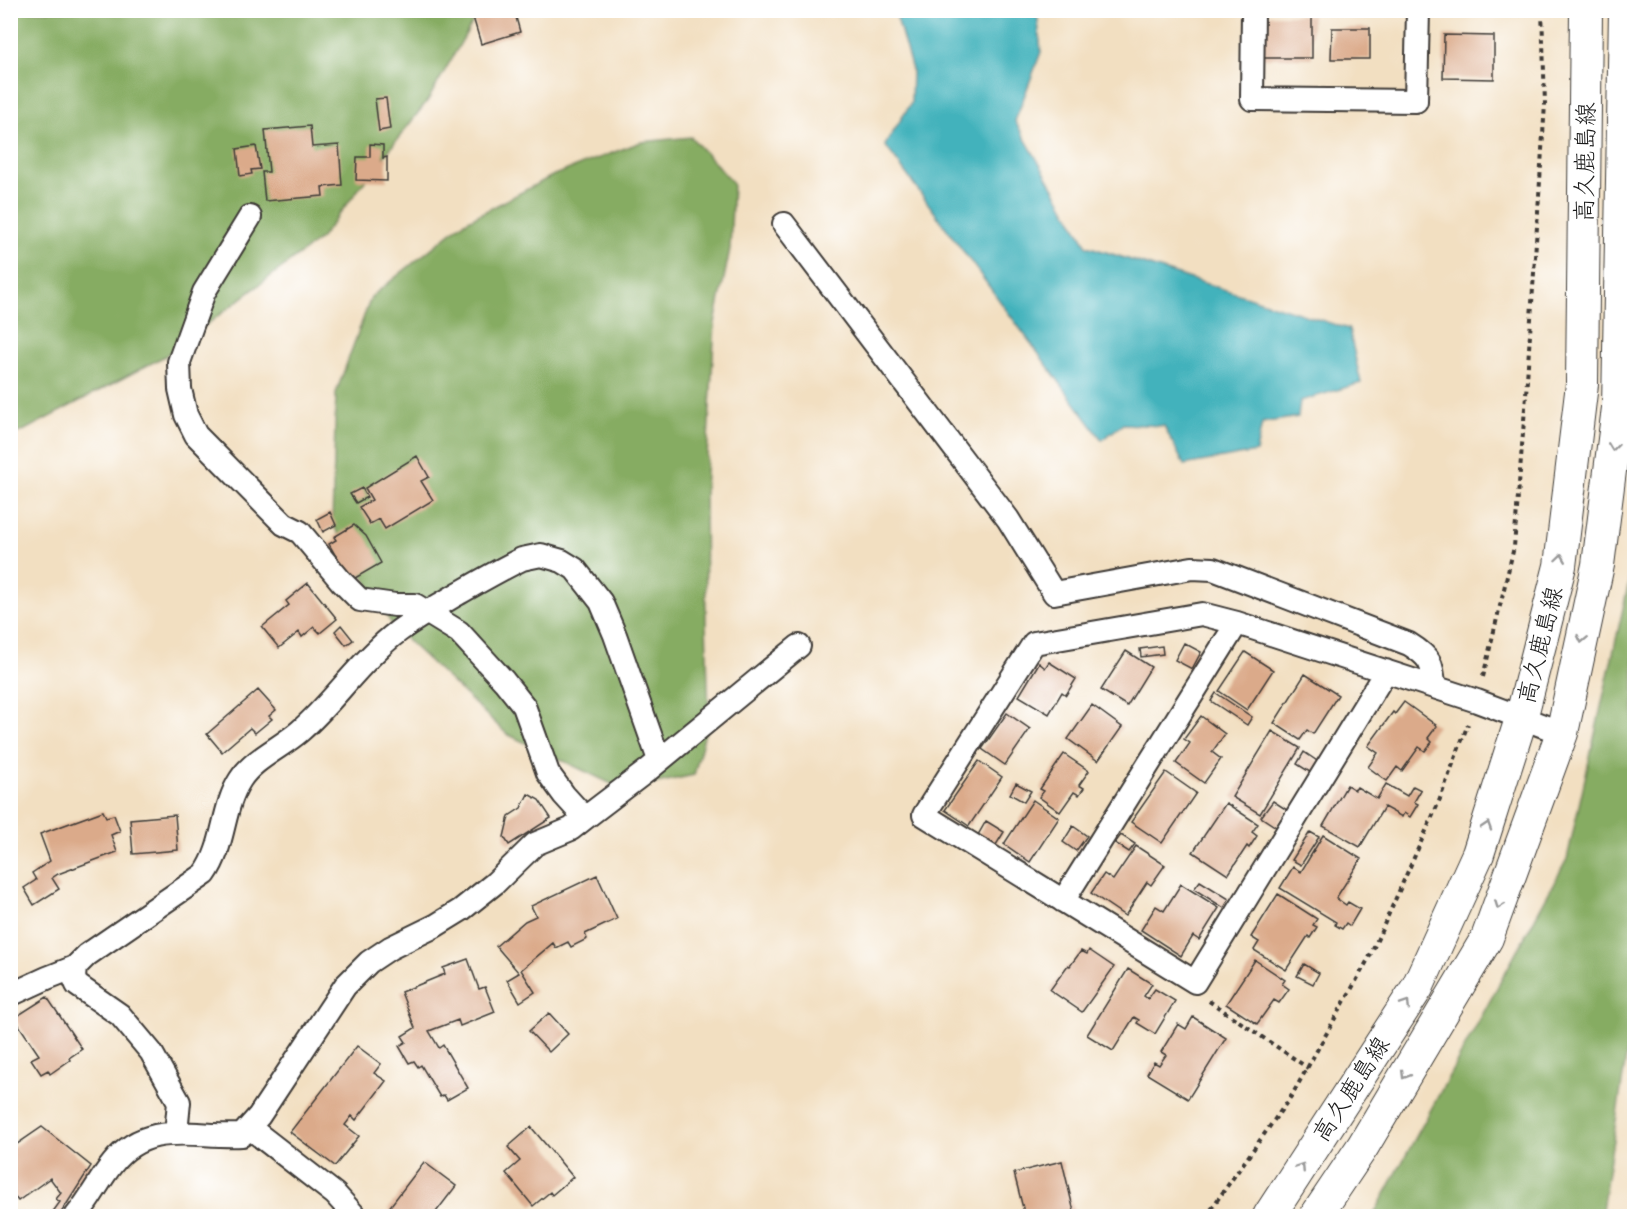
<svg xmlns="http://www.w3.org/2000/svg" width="1645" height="1227" viewBox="0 0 1645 1227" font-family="'Indie Flower','Klee One',sans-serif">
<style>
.forest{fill:#86ac62;stroke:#51643f;stroke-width:1.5}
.water{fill:#42b2bc;stroke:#2f676c;stroke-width:1.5}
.building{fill:#dbaa8a}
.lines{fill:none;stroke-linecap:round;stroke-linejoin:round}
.minor-casing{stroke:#3c3935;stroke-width:26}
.secondary-casing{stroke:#3c3935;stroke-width:34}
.path{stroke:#3c3935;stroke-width:4;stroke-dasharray:4.5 4.5;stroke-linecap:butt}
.minor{stroke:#fff;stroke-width:22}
.secondary{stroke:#fff;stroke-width:32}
.oneway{stroke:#999}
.labels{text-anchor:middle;stroke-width:4.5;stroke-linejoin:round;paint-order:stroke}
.street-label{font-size:24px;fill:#1c1c1c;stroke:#fff}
</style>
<rect width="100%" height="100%" fill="#fff"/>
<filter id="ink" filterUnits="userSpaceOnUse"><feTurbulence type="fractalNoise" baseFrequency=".0167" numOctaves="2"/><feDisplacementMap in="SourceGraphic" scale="12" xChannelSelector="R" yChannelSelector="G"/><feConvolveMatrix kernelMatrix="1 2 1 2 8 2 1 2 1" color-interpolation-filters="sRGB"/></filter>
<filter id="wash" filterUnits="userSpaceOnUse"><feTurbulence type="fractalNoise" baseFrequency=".008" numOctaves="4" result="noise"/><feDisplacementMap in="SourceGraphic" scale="24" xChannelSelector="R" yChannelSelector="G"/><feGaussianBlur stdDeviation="1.35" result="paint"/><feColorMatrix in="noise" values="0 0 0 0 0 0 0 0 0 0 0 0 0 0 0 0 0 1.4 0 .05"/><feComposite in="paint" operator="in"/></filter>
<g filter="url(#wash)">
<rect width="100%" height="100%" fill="#f2dfc1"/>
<path class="forest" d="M11,11H479L428,100L320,239L165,356L21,432L11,434Z
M691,137L733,183L730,249L715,323L705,490L706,621L709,718L694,775L624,790L507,734L394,628L332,523L336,393L371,297L463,223L554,175L641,142Z
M1634,559V1026L1627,1051L1601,1216H1373L1567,859Z"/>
<path class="water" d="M895,11H1037L1041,52L1015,121L1087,246L1349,329L1361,383L1300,401L1298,417L1262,423L1256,452L1184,465L1164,426L1123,424L1102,440L885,145L911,103L912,70Z"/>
<g id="blocks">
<path class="building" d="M495,10H514L520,32L481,44L473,17Z
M1262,15H1312V58H1262Z
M1332,28H1370V59H1331Z
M1444,35L1494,36V79L1443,78Z
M386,98L390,129L379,131L375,99Z
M310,126L312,147L339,145L342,185L322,187L323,196L265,201L262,172H269L265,130Z
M370,144L383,145V158L387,157V181L356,180L357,157H370Z
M256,146L260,169L251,170L252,174L240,176L237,149Z
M417,456L429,477L421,481L433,500L385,529L379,519L370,524L359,507L372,500L365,488Z
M362,488L367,497L356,503L350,494Z
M330,512L336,525L323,532L317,519Z
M354,525L366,536L381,563L350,581L329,544L336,540L334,537Z
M308,583L337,619L320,633L314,627L302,637L299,632L279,648L262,627L289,605L286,601Z
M341,625L353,640L346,645L335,631Z
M1184,643L1201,652L1192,669L1175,660Z
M1162,646L1163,654L1141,657L1140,649Z
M1126,651L1151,667L1127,706L1101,690Z
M1245,652L1273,670L1247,710L1219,691Z
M1049,662L1076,679L1066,695L1062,692L1049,714L1019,696L1039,663L1045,668Z
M1305,674L1338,695L1313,734L1307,730L1300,740L1274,723Z
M258,690L276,710L269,716L272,719L255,733L250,728L222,752L207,734Z
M1216,693L1252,717L1247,725L1211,701Z
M1404,702L1437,726L1428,738L1432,742L1425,751L1419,747L1402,771L1397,767L1387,781L1368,767L1378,753L1368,746L1393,712L1395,714Z
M1092,705L1122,727L1098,761L1068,739Z
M1007,713L1030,729L1005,765L982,749Z
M1201,716L1225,734L1212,752L1221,759L1204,783L1176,763L1190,743L1184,739Z
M1272,731L1300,748L1260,814L1232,797Z
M1304,752L1320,763L1313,774L1297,764Z
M1064,754L1089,771L1079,785L1084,788L1079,795L1074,792L1060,812L1039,797L1044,791L1040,789Z
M979,761L1002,777L969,826L945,810Z
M1166,772L1196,793L1162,843L1131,822Z
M1016,783L1031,791L1024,802L1010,794Z
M1386,784L1407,796L1413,786L1421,790L1414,802L1418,804L1410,817L1404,813L1402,817L1384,807L1360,847L1323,826L1347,785L1355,790L1357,787L1377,799Z
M528,794L539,800L551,818L509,845L504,837L509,816L521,808Z
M1033,800L1059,818L1030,862L1004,844Z
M1273,801L1287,810L1276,827L1261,817Z
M1226,803L1258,824L1252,832L1257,836L1249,848L1247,846L1228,875L1193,852Z
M103,811L106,817L114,815L120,831L111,835L117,852L58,874L52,878L59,889L34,905L24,888L36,880L32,873L50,861L40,834Z
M175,815L178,850L133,854L130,819Z
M986,821L1004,832L996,845L978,835Z
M1073,826L1087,836L1076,851L1063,842Z
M1310,832L1319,837L1301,865L1292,860Z
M1121,835L1135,844L1129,852L1115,843Z
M1323,835L1361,859L1336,898L1346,905L1348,902L1360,909L1350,926L1346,923L1342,929L1335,925L1336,922L1280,888L1293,867L1301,872Z
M1136,846L1165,865L1151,885L1147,882L1125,916L1091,893L1104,874L1113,880Z
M597,875L617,919L585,934L587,939L571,947L568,942L556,948L553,943L521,970L535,992L520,1002L507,980L519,973L496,946L525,921L536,916L531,906Z
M1200,881L1229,899L1224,908L1194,889Z
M1181,884L1219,908L1199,940L1193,936L1181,956L1141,930L1156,906L1164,911Z
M1278,894L1317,919L1313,925L1317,927L1310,938L1308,936L1286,970L1254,950L1259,942L1251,937Z
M1089,950L1114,967L1082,1012L1050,990L1068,965L1070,966L1081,951L1087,954Z
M468,959L479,989L485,987L495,1012L460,1026L458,1020L429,1031L439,1048L443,1045L468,1088L447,1100L444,1095L440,1097L421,1065L418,1067L414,1061L409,1063L399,1046L406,1042L402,1036L415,1028L401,992L445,974L443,968Z
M1255,960L1285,980L1282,984L1289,989L1279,1003L1274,1000L1257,1024L1226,1004Z
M1304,964L1319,973L1313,984L1297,976Z
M1128,969L1152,984L1144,996L1148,999L1155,989L1175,1001L1155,1034L1137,1023L1139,1020L1134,1017L1113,1051L1087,1035Z
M47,997L82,1049L69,1058L70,1060L50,1074L48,1070L41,1074L31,1059L39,1055L14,1018Z
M549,1013L568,1034L549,1052L529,1031Z
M1193,1017L1226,1038L1188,1099L1147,1074L1154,1062L1159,1065L1166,1055L1161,1052L1178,1024L1186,1029Z
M357,1046L381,1064L374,1073L386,1081L356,1120L352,1116L345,1125L359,1136L335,1166L290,1132Z
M42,1127L91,1166L59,1216L52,1213L60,1202L56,1199L61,1193L50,1178L18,1201L10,1191V1149Z
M531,1127L573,1177L552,1195L550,1192L533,1206L506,1173L520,1161L508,1147Z
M1062,1161L1075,1216H1025L1014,1173Z
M424,1162L456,1186L433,1216H398L388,1209Z"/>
</g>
</g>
<g filter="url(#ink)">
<use href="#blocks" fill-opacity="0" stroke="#3c3935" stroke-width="1.5"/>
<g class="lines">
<g class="minor-casing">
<path id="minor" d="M1253,10L1252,99L1416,101L1418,10
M250,217L204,292L179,362L180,389L186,415L196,435L284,524L300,532L341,581L360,600L395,605H415L459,632L504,681L524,706L548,773L564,795L585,818
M784,224L1008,519L1054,593L1192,568L1213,569L1409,644C1430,657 1433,663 1434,687
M1386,671L1195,982L924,815L1034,643L1202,614L1237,623L1477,701L1562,733
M1063,901L1237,623
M10,995L47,978L75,967
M250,1128L335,1194L355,1216
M176,1133L179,1102L151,1052L120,1015L77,985L74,978L75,967L87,955L205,874C225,846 222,808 240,780C253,759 282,747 300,731C329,706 351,674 379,648C401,626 428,612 454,596C477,583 499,570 522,559L541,555L562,561L575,569L601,602L615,635L659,760
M76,1216C90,1200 99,1180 113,1163C148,1119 195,1138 242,1135L259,1116L345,986L369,962L390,948L435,926L461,910L495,883L535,844L571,829L585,818L648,770L799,646"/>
</g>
<g class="secondary-casing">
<path id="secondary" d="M1269,1216L1417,988L1478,854L1521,719L1560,566L1582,384L1586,10
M1316,1216L1363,1146L1487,938L1562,733L1598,565L1618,408L1625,10"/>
</g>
<path class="path" d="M1483,677L1514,547L1526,395L1545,104L1542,10
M1209,1001L1308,1068
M1206,1216L1292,1095L1370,956L1438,804L1468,724"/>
<use href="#minor" class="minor"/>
<use href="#secondary" class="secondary"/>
</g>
<defs><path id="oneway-chevron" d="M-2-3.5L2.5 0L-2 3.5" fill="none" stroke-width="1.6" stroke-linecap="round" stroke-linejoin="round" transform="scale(1.5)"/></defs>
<g class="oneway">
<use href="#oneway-chevron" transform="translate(1613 447) rotate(97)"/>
<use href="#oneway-chevron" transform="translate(1561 558) rotate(-82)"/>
<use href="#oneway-chevron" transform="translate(1582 639) rotate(102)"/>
<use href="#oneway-chevron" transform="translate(1487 826) rotate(-72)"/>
<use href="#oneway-chevron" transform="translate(1499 905) rotate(110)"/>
<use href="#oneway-chevron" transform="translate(1406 1004) rotate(-57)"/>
<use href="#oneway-chevron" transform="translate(1405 1075) rotate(121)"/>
<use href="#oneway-chevron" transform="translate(1301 1167) rotate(-57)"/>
</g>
</g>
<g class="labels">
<g class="street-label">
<text transform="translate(1585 162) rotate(-89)" y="8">高久鹿島線</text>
<text transform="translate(1540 645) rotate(-76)" y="8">高久鹿島線</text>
<text transform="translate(1351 1089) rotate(-57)" y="8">高久鹿島線</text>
</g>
</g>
<rect width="1645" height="1227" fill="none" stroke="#fff" stroke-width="36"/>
</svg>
